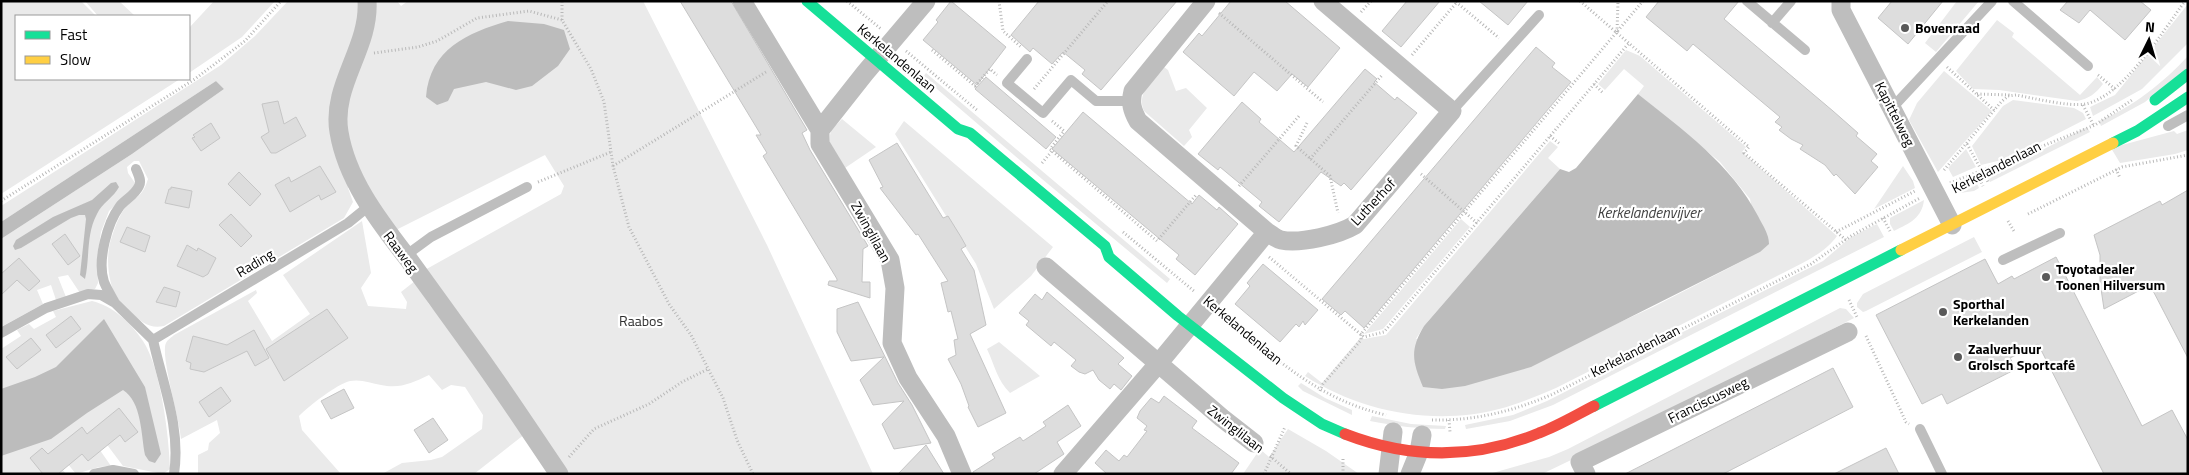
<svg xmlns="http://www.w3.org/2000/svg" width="2189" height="475" viewBox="0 0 2189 475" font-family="'Titillium Web',sans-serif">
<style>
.green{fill:#eaeaea}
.water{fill:#bcbcbc}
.building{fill:#ddd;stroke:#c5c5c5}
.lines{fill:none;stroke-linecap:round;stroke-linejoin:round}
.path{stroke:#b8b8b8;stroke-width:3;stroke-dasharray:1 2.5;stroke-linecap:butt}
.lane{stroke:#bebebe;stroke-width:10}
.street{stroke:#bebebe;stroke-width:19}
.fast{stroke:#16e098;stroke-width:11}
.slow{stroke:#ffcf43;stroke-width:11}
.jam{stroke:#f24e42;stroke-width:11}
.poi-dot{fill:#595959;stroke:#fff;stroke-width:2}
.labels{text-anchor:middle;stroke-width:4.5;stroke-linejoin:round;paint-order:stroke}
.poi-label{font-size:14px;font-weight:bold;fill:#000;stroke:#fff;text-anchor:start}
.street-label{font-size:14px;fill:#000;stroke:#fff}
.park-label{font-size:14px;fill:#303030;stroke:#fff}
.water-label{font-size:15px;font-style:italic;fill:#414141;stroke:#fff}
</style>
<rect width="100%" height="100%" fill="#fff"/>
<path class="green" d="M1,1H81L96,16H16V79H180L1,194Z
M85,1H119L135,16H98Z
M214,1H275L242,37L189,73V28Z
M288,1H359V21L337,87L350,186L348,188L353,202L344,218L164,326C149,329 141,322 131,312C127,308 121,303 118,299C108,285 106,259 110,243C113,232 118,217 125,208C137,195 142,198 148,179L139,161H134L127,167L128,173L135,183L133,189L109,211L101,232L97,258L98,283L95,289L80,293L68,275L58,277L66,297L56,300L51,285L37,290L43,304L1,327V239L132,154L224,89L216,81L1,222V206L221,65L255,36Z
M374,1H397L401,6L408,1H643L767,245L873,474H565L423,271L561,194L564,186L545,155L394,231L386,220L348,148L346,101Z
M1957,1H1979L1936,52L1925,43Z
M2188,4V43L2142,89L2093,116L2090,107L2115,95Z
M1997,20L2014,33L2012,37L2080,95L2097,77L2103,84C2096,93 2089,99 2077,101L1999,90L1973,89L1956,71Z
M1626,50L1640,56L1746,147L1742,152L1837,236C1825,253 1804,262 1785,272L1556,388C1537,396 1518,404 1499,409C1434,426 1361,412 1305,376L1308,372L1322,383L1361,337L1364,339L1386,335L1550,141L1558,147L1548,158L1560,169L1424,326L1416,339L1616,324L1653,307L1760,252L1750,199L1720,162L1638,94L1644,86L1624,69L1605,90L1598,84Z
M2188,56V67L2145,102L2101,126L2099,121C2133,107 2164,82 2188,56Z
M1164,67L1168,70L1176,91L1186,88L1207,108L1189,130L1192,137L1184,146L1144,111C1136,93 1153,80 1164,67Z
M1944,71L1992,111L1938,172L1909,120L1917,103Z
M926,73L1170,279L1167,283L1042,179L923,77Z
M2013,100L2074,108L2083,113L2086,119L2010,158L1981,165L1972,146L2003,106Z
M842,119L876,147L845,168L829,141L831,130Z
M904,121L1053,247L1031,276L994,309L976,264L895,134Z
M2087,127L2090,132L1990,182L1985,173L2013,165Z
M2188,130V150L2175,154L2120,163L2111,148L2174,131L2177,134Z
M1966,149L1976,167L1953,177L1948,168Z
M1903,166L1913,181L1915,188L1874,209Z
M1972,177L1975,179L1979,188L1974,191L1960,193L1957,185L1954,184Z
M1924,200C1922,218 1910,223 1894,231L1890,224V218Z
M1461,219L1470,227L1383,329L1364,334Z
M362,221L371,273L361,288L368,306L406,309L407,302L401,292L415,281C423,293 428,307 440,315L525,434L474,474H382L402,463L431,460L442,457L482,429L483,415L465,387L451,385L442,390L429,375C412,383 400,389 381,385C371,383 361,379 350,381C337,384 309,406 299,416L302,430L341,474H198V455L208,450L209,443L220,433L217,420L181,439C180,420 160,355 166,343C167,340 172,337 174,335L256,290L257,293L248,301L272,341L310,314L283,275Z
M1877,224L1884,237L1553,405L1510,421L1466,429L1465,425L1513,415L1547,401L1823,261L1851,237Z
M1974,237L1982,252L1866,311L1863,312L1857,307V303L1863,294Z
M92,301C113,306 131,323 143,341C161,368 169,437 170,469L163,474L123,466L102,438L95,443L111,466L99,467L76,474L58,452L52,456L66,474H1V349L21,336L17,330L29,324L34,329L56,317L53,311Z
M1840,308L1846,309L1854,318L1646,424L1542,474H1489L1549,457L1568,449Z
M999,342L1040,376L1010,393C997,380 995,366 987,349Z
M1301,383L1325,398L1352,410V415L1303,391L1298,386Z
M1372,416L1411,424L1446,426L1445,429C1420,429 1395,426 1370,421Z
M1288,429L1326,451L1359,474H1243L1260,449L1269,457Z"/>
<path class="water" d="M508,21L544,24L564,30L570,49L558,66L532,86L516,90L486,82L454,89L448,101L437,105L426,97C430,49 467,33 508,21Z
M216,81L224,89L132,154L1,239V222Z
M1638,94C1683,130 1731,164 1758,216C1763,226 1769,234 1769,244L1760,252L1531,367L1465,386L1442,389L1423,387C1413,362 1409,351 1424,326L1560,169L1569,172L1576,168Z
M116,182L119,187C114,197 102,203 97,214C86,234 90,258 85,279L80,275L86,219L85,215H79L71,218L21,248L15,250L13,246L16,240L53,217L92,200L111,183Z
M104,319L145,387L161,454L155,463L149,461L145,455C141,435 142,402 123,390L87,413L51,439L1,456V389L35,377L56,367Z"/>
<path class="building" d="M680,1H731L807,130L802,133L810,150L868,246L863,249L862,282H870V298L828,285L829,281H837V279L763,156L767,153L756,135H761Z
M951,1L1006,47L977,85L923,40L938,22L936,20Z
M1039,1H1177L1101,90L1082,74L1085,70L1063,52L1052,64L1033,48L1030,52L1011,35Z
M1231,1H1285L1340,48L1308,87L1292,74L1277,91L1254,72L1234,96L1183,52L1199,33L1202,36Z
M1407,1H1440L1401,47L1382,31Z
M1479,1H1528L1508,25Z
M1659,1H1739L1724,19L1833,111L1858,133L1856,136L1877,154L1871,161L1878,167L1855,194L1836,174L1834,176L1825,165L1800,149L1803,145L1791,139L1779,130L1782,127L1775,122L1780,117L1693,44L1687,51L1646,17Z
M1892,1H1943L1908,44L1878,18Z
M2068,1H2140L2151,10L2125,40L2090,10L2079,23L2060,10Z
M1536,47L1555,63L1552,67L1571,82L1364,328L1345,311L1341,315L1322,299Z
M1365,69L1377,79L1374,82L1395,100L1397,97L1417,113L1351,190L1344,183L1341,186L1321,172L1279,222L1259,206L1262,202L1220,167L1218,170L1198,154L1242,102L1261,119L1259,122L1294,152Z
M986,77L1056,137L1046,149L975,89Z
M278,101L284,124L296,117L306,136L276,153H271L261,137L269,132L262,104Z
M1083,112L1192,204L1199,195L1217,210L1219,207L1238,224L1195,275L1176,259L1179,255L1052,149Z
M211,123L220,138L201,151L192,138L195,137L193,135Z
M897,143L943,218L948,216L961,237L966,246L961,249L974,270L986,325L970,334L1006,413L978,427L968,407L969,406L961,384L948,359L956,355L954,340L958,339L951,311L948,312L941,283L948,281L918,234L916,235L880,188L883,187L869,160Z
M320,166L336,192L321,200L319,195L290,212L275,185L289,177L291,182Z
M239,172L261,194L250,206L228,184Z
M171,187L192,191L189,208L165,203L169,189H171Z
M2188,190V358L2150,285L2104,309L2100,282V255L2094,235L2160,201L2162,205Z
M231,214L252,236L241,247L219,225Z
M127,227L150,236L145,252L120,242Z
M65,234L80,256L68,265L52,244Z
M187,245L197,251L198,248L216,258L208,274L203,277L177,266Z
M2056,257L2142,426L2172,410L2188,440V474H2104L2038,344L2010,358L2016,369L1947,404L1942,394L1922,404L1876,315L1985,259L1998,284L2012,276L2014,279Z
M19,258L40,281L29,291L17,280L1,295V274Z
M1263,264L1318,310L1305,325L1303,321L1299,327L1296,324L1280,342L1235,304L1250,286L1247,283Z
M164,287L180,292L176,307L156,302Z
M1047,292L1124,358L1118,364L1132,376L1121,390L1114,384L1110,389L1099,380L1093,370L1085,374L1079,372L1071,366L1076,360L1054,342L1051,346L1026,325L1029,321L1019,313L1035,294L1042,300Z
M858,302L898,383L912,405L931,443L894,449L882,424L904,401L873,405L860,380L884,357L851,361L837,332V309Z
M327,309L348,338L284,381L266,349Z
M71,316L81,329L56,348L46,335Z
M254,330L269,358L255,366L247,351L204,372L190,369L191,363L186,361L193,336L227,345Z
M31,338L41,350L17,369L6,357Z
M1833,368L1853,407L1723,474H1625Z
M221,387L231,401L209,417L199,402Z
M344,389L354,408L331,419L321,401Z
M1164,396L1197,421L1192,428L1239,463L1231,474H1107L1095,463L1106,450L1119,461L1124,455L1127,457L1147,431L1144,430L1147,426L1137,418L1140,411L1151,398L1159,403Z
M1068,405L1081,426L1057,442L1064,454L1034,474H973V472L995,458L992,454L1020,437L1023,441L1046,426L1043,422Z
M119,408L138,432L125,442L120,435L88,461L82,454L58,474H43L30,458L42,448L48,454L82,427L87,434Z
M433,418L448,440L429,453L414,430Z
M926,445L944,474H898Z
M1886,448L1899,474H1834Z"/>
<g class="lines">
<path class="path" d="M847,1L881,29
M999,1L1003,31L1021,47
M1580,1L1749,147L1744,153L1846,240
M1456,2L1499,38
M1361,12L1371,1
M1219,13L1323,102
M562,20V1
M1617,32L1618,1
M932,50L975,86L990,69L997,75
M906,51L978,111
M374,53L418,47L437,41L477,18L529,11L562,20L591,69L604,102L613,166L629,227L669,304L691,335L723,398L737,440L753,474
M1412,55L1457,2
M1947,67L1995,111
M2098,75L2115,89
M1594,84L1603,93
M1034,89L1108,1
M1977,94L2011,95
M2083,105L2094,126
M1052,121L1064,131L1050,149L1157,241L1196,195
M1307,123L1296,146L1330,176L1338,213
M1550,136L1560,144
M1967,144L1988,182
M1310,159L1383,74
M1042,163L1052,151
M613,166L766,72
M2116,169L2120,178
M1944,170L2001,102L2008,96L2016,95C2033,98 2069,107 2085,104C2123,97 2163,31 2185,1
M1977,173L1983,186
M1421,174L1477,223
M538,182L611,152
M1950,183L2095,125L2132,100
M1239,186L1299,116
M1,201L195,79L245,41L281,1
M2028,214L2122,167L2188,155
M1883,218L1890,231
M2008,221L2014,231
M1123,232L1195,292
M1836,232L1915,191
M1269,257L1364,337L1384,332L1629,43
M1849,300L1857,317
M1221,313C1275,357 1316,399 1386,415
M1866,336L1906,422L1909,424
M1320,391L1323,384L1361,340V334L1643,1
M1432,420C1475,421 1514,411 1553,394L1811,264L1851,236L1920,198
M1449,420L1450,432
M1270,456L1291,474
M569,457L594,429L649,404L682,382L708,369
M1343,459V474
M1264,474L1285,427"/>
<path class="lane" d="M1747,1L1805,50
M2013,1L2088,66
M1772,23L1791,1
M1027,59L1007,83L1043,113L1071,80L1096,101H1131
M1892,108L1992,1
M1452,111L1539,15
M2168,126L2188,115
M405,256L431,237L527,187
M2003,260L2060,233
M115,303C111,296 107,289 104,282C97,261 107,223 120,206C126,199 135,195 139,186C142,180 138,174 136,169
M1,333L46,308L88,294L101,295L115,303L153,340
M1920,429L1942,474
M94,474L113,470L134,474
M174,474C181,428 163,385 153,340L348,223L369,206"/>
<path class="street" d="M367,1C370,48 331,85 339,132C347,181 380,222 409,260C429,288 449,315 469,343C500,385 529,430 559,474
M742,1L820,130V144L890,260L895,288L892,343L908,378L946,436L962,474
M1206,1L1133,91C1130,103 1132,110 1138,121L1267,232C1271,234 1276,239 1281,240C1301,244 1338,235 1355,225L1452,111L1323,1
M1841,1V10L1952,225
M820,130L865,73L926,1
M1046,267L1222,418L1254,443
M1063,474L1158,364L1267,232
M1388,474L1393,432
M1410,474L1419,452L1422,435
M1586,474L1580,462L1848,332"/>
<path class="fast" d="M807,1L958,129L970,133L1105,246L1109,257L1178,316L1283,398L1322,424L1345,434
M2155,100L2188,74
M2113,143L2137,131L2188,97
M1594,406L1901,250"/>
<path class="slow" d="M1901,250L2113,143"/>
<path class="jam" d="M1345,434C1410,459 1474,460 1539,433C1558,426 1576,415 1594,406"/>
</g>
<g class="poi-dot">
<circle cx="1905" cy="28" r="5"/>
<circle cx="2046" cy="277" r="5"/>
<circle cx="1943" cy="312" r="5"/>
<circle cx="1958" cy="357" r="5"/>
</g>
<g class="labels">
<g class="poi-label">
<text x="1915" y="33">Bovenraad</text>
<text x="2056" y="274">Toyotadealer<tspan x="2056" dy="16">Toonen Hilversum</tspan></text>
<text x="1953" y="309">Sporthal<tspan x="1953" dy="16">Kerkelanden</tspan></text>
<text x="1968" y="354">Zaalverhuur<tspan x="1968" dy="16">Grolsch Sportcafé</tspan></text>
</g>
<g class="street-label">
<text transform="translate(897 58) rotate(40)" y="5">Kerkelandenlaan</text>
<text transform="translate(1895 114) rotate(63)" y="5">Kapittelweg</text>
<text transform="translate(1996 167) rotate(-27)" y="5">Kerkelandenlaan</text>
<text transform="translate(1373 202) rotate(-47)" y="5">Lutherhof</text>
<text transform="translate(871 232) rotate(61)" y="5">Zwinglilaan</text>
<text transform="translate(401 252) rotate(53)" y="5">Raaweg</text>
<text transform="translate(255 263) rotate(-31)" y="5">Rading</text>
<text transform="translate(1243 330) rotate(40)" y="5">Kerkelandenlaan</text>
<text transform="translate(1635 351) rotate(-27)" y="5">Kerkelandenlaan</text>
<text transform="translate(1708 400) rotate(-26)" y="5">Franciscusweg</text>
<text transform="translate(1236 429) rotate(38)" y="5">Zwinglilaan</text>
</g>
<g class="park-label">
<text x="641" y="326">Raabos</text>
</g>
<g class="water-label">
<text x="1649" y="218">Kerkelandenvijver</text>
</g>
</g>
<rect width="2189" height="475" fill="none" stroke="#000000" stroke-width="5"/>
<rect x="15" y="15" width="175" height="65" fill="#ffffff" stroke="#999999"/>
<rect x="25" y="31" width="25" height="8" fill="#16e098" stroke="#999999"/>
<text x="60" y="40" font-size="15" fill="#000000">Fast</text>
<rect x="25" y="56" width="25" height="8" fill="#ffcf43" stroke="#999999"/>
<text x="60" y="65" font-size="15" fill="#000000">Slow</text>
<g transform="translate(2149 40) rotate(5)" stroke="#ffffff" stroke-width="4" paint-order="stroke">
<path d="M0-4L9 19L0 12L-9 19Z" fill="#000000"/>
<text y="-8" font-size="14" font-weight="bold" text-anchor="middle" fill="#000000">N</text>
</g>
</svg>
